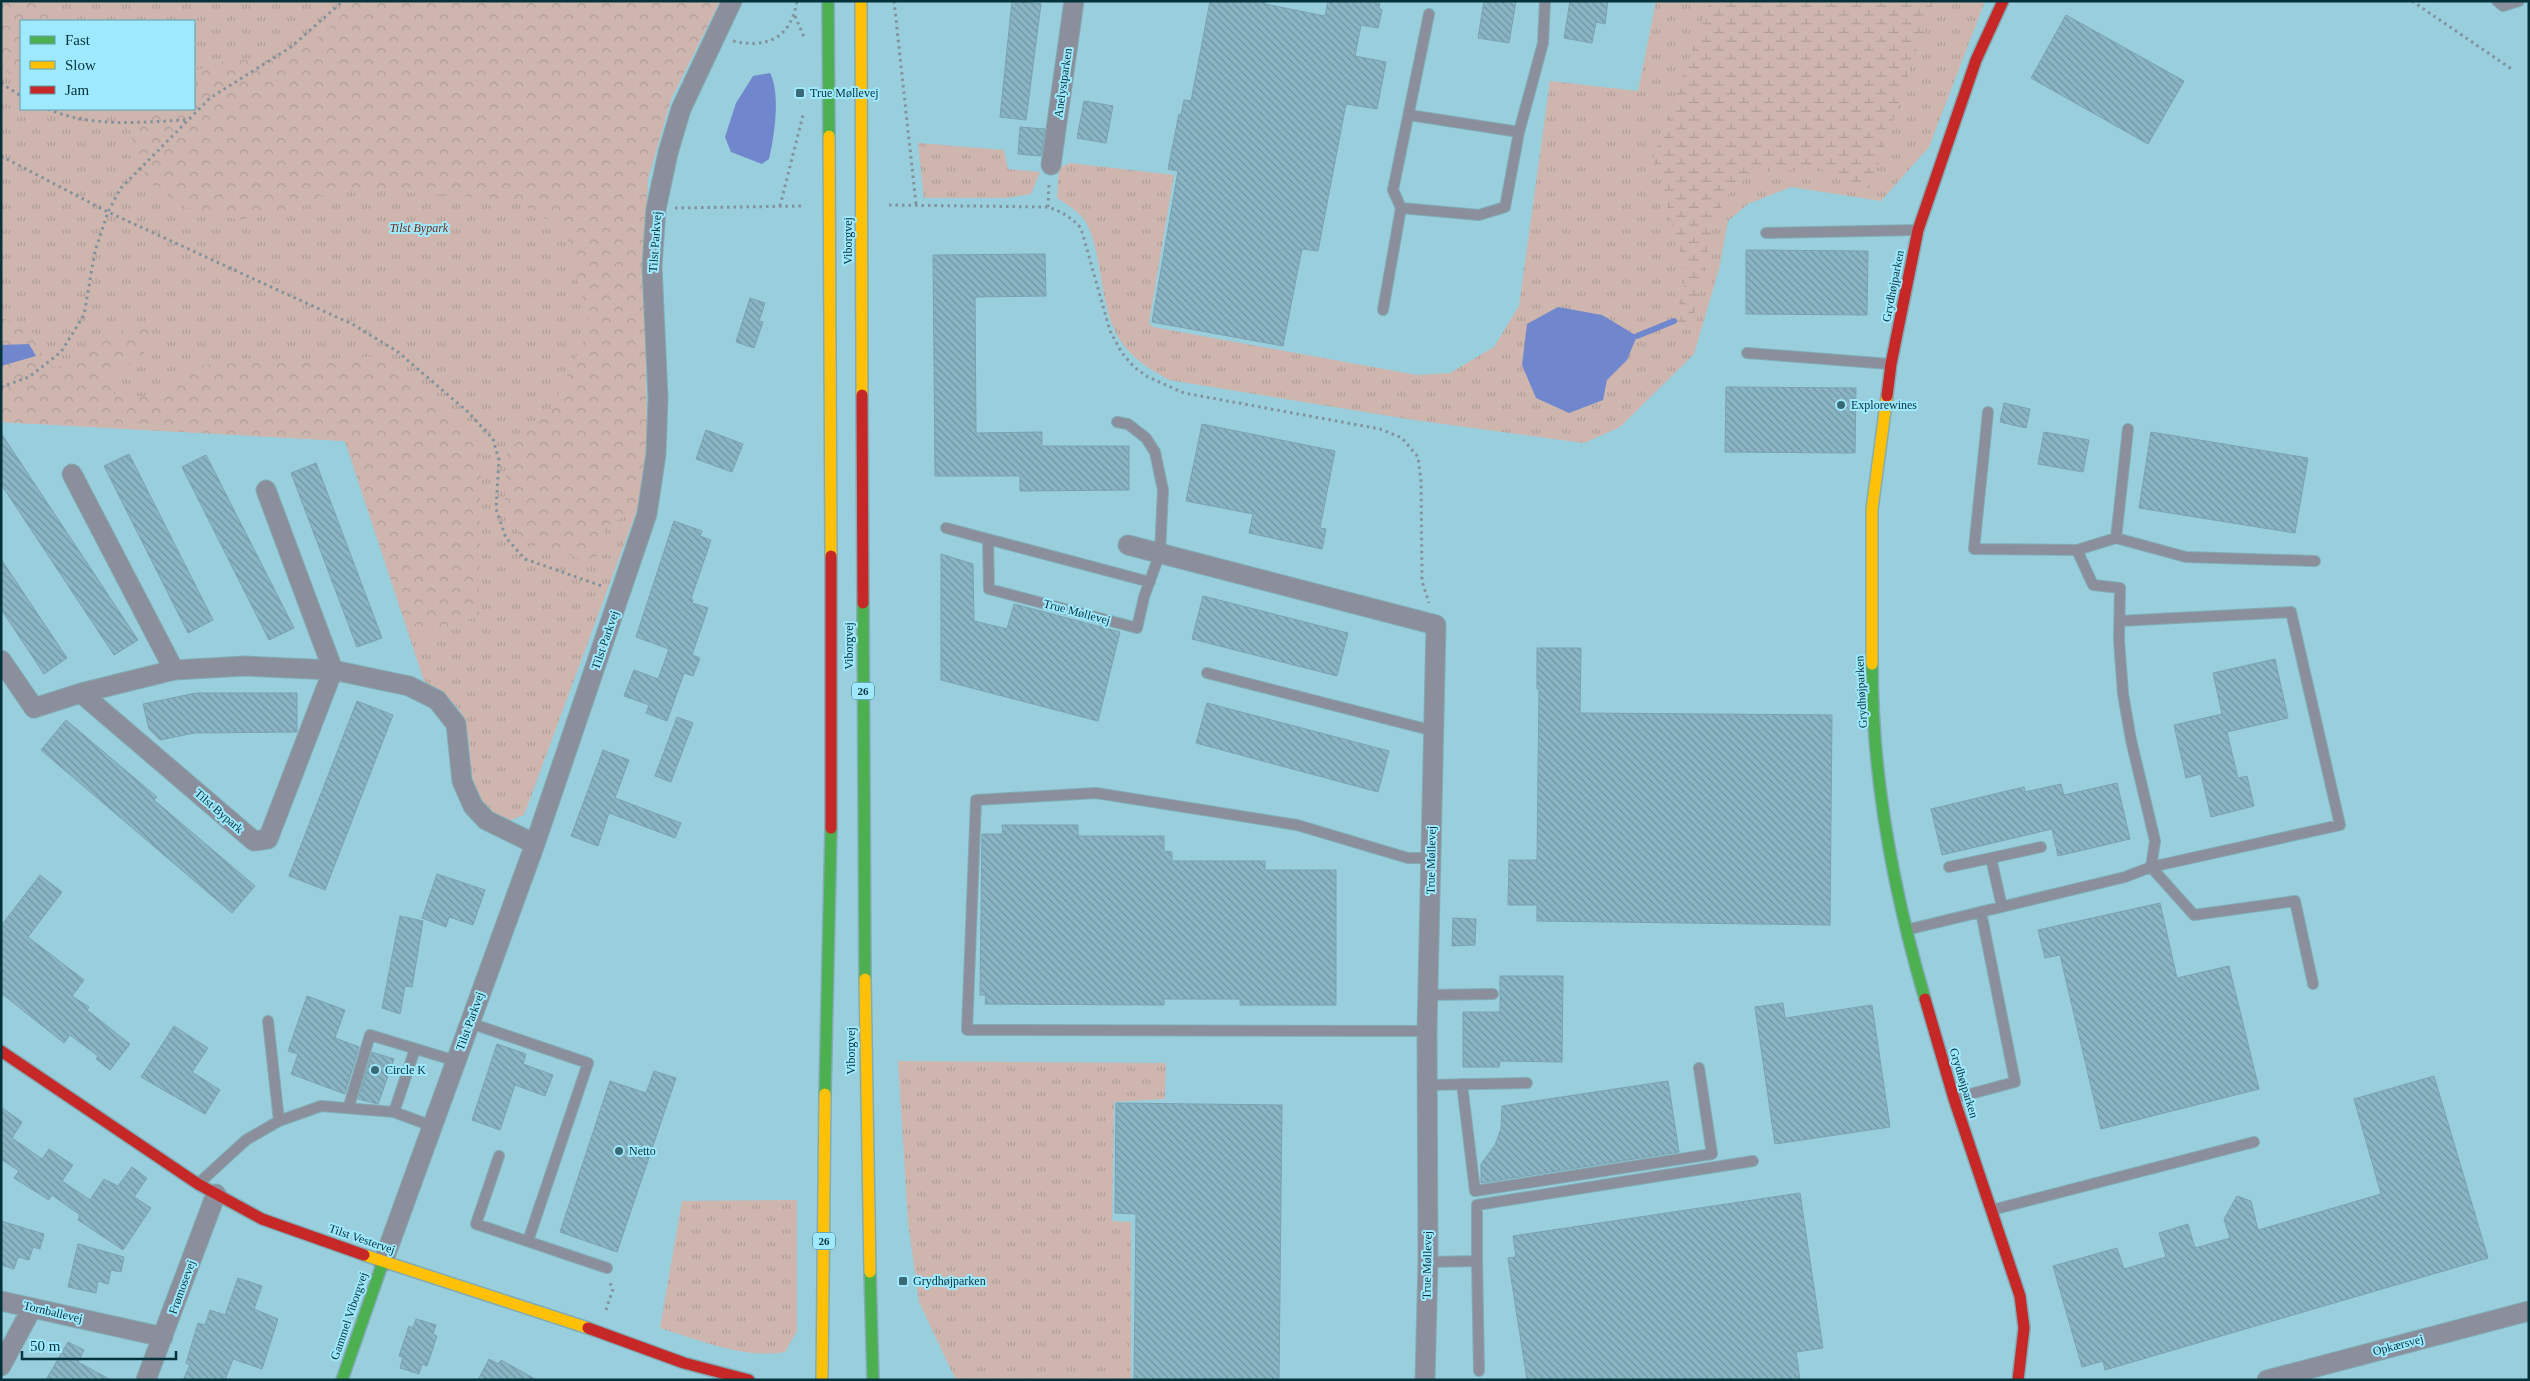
<svg xmlns="http://www.w3.org/2000/svg" width="2530" height="1381" viewBox="0 0 2530 1381" font-family="Georgia,serif">
<style>
.grass{fill:url(#grass-tufts);fill-rule:evenodd}
.forest{fill:url(#forest-crowns)}
.wetland{fill:url(#wetland-marsh)}
.water{fill:#7087cd}
.lines{fill:none;stroke-linecap:round;stroke-linejoin:round}
.stream{stroke:#7087cd;stroke-width:6}
.building{fill:url(#building-back-hatch);stroke:#7ba2b1}
.lane-casing{stroke:#81acb6;stroke-width:12}
.street-casing{stroke:#81acb6;stroke-width:21}
.fast-casing{stroke:#81acb6;stroke-width:14}
.slow-casing{stroke:#81acb6;stroke-width:14}
.jam-casing{stroke:#81acb6;stroke-width:14}
.path{stroke:#82929c;stroke-width:3;stroke-dasharray:2.5 4;stroke-linecap:butt}
.lane{stroke:#8a8f9b;stroke-width:10}
.street{stroke:#8a8f9b;stroke-width:19}
.fast{stroke:#4caf50;stroke-width:11}
.slow{stroke:#ffc107;stroke-width:11}
.jam{stroke:#c62828;stroke-width:11}
.poi-dot{fill:#396974;stroke:#9ee9fd;stroke-width:2}
.labels{text-anchor:middle;stroke-width:4;stroke-linejoin:round;paint-order:stroke}
.shield{fill:#9ee9fd;stroke:#336a76;stroke-width:1}
.shield-label{font-size:11px;font-weight:bold;fill:#05333c}
.street-label{font-size:12px;fill:#05333c;stroke:#9ee9fd}
.poi-label{font-size:12px;fill:#05333c;stroke:#9ee9fd;text-anchor:start}
.park-label{font-size:12px;font-style:italic;fill:#722b17;stroke:#9ee9fd}
</style>
<defs>
<pattern id="grass-tufts" width="24" height="20" patternUnits="userSpaceOnUse" patternTransform="scale(1.25)"><rect width="24" height="20" fill="#ceb6af"/><path d="M3 7l-1-3M5 7V3M7 7l1-3M15 17l-1-3M17 17v-4M19 17l1-3" fill="none" stroke="#af9d97"/></pattern>
<pattern id="forest-crowns" width="20" height="18" patternUnits="userSpaceOnUse" patternTransform="scale(1.25)"><rect width="20" height="18" fill="#ceb6af"/><path d="M2 6a3 3 0 1 1 6 0M12 15a3 3 0 1 1 6 0" fill="none" stroke="#af9d97"/></pattern>
<pattern id="wetland-marsh" width="20" height="14" patternUnits="userSpaceOnUse" patternTransform="scale(1.25)"><rect width="20" height="14" fill="#ceb6af"/><path d="M1 5h8M5 5V1M11 12h8M15 12V8" fill="none" stroke="#af9d97"/></pattern>
<pattern id="building-back-hatch" width="6" height="6" patternUnits="userSpaceOnUse" patternTransform="scale(1.25)"><rect width="6" height="6" fill="#8ab5c4"/><path d="M-1 5l2 2M0 0l6 6M5-1l2 2" fill="none" stroke="#6f94a0"/></pattern>
</defs>
<rect width="100%" height="100%" fill="#99cedc"/>
<path class="grass" d="M1,1H720L671,99L648,179L644,250L647,442L638,507L524,815L508,821C501,817 490,813 485,807C464,783 475,744 463,717C456,701 439,691 424,681L345,441L1,422ZM21,21H194V109H21Z
M1656,1H1985L1929,147L1881,201L1791,187L1748,204L1728,221L1719,269L1694,354L1620,427L1584,443L1414,420L1169,380C1152,370 1134,360 1122,343C1099,309 1104,263 1088,226C1083,214 1068,205 1057,198L1059,168L1070,163L1174,175L1149,323L1153,327L1417,375L1450,373L1494,347L1519,306L1550,81L1638,91Z
M918,143L1004,150L1008,169L1040,172L1031,194L1006,198H924Z
M898,1061L1166,1063L1165,1099L1114,1102L1112,1221L1131,1222V1380H957L955,1378L919,1302L908,1222Z
M797,1200V1331L785,1352C742,1359 700,1340 660,1328L682,1201Z"/>
<path class="forest" d="M1,1H39L67,21H21V82L1,67Z
M351,1H720L671,99L648,179L644,250L647,442L638,507L606,528L594,564L535,543L532,549L504,513L507,452L551,410L590,327L565,229L511,200L341,187L295,210L240,220L205,213L184,207L149,182L136,155L131,134L140,109H194V71L227,60H286L316,40L341,16Z
M1,317L41,337C41,352 41,363 56,368L127,329L147,325L152,347L115,375L113,393L125,400L163,392L194,365L385,356L481,442L479,616L411,640L345,441L1,422Z"/>
<path class="wetland" d="M1710,1L1933,2L1870,189L1820,169L1760,172L1733,186L1714,221L1691,328L1681,331L1674,321L1687,275L1653,158Z"/>
<path class="water" d="M770,73C781,93 774,138 769,159L762,164L731,152L725,137L736,103L753,76Z
M1558,307L1602,315L1637,336L1627,360L1607,380L1603,400L1569,413L1536,398L1522,365L1527,324Z
M29,344L36,356L1,366V345Z"/>
<g class="lines">
<path class="stream" d="M1637,336L1674,321"/>
</g>
<path class="building" d="M1012,1L1041,4L1026,120L1000,117Z
M1210,1H1265V4L1325,16L1328,1H1380L1379,8L1382,10L1378,28L1361,25L1355,56L1386,62L1377,109L1346,104L1318,251L1302,249L1283,346L1152,322L1178,171L1168,169L1179,114L1181,115L1184,100L1191,101Z
M1484,1H1516L1509,43L1478,38Z
M1570,1H1608L1605,24L1596,22L1592,43L1564,38Z
M2066,15L2184,81L2148,144L2031,78Z
M1084,101L1113,106L1106,143L1077,138Z
M1020,127L1045,129L1041,156L1018,154Z
M1746,250L1868,251L1867,315L1746,314Z
M1045,254L1046,296L975,297L976,433L1042,432V446H1129V490L1020,491V476H935L933,255Z
M750,298L765,303L759,321L763,322L754,348L736,342Z
M1726,387L1856,388L1855,453L1725,452Z
M2004,403L2030,409L2026,428L2000,422Z
M1202,424L1335,451L1320,528L1326,529L1322,549L1249,533L1253,514L1186,501Z
M706,430L743,444L732,472L696,459Z
M2044,432L2089,440L2083,472L2038,464Z
M2151,432L2308,458L2295,533L2139,508Z
M1,433L138,640L114,655L1,484Z
M129,454L213,620L188,633L104,466Z
M206,455L294,628L269,640L182,467Z
M316,463L382,638L357,647L291,473Z
M674,521L702,531L700,536L711,540L691,599L693,600L692,603L708,608L692,655L700,658L693,676L684,673L667,721L646,713L649,705L624,696L634,670L658,679L669,649L636,637Z
M941,554L973,564L974,621L1007,629L1014,604L1120,632L1098,721L941,680Z
M1,559L67,658L44,674L1,609Z
M1203,596L1348,633L1337,676L1192,639Z
M1537,648H1581L1580,713L1832,715L1830,925L1537,921V905H1508L1509,860H1537L1539,689H1537Z
M2275,659L2288,718L2227,732L2238,778L2247,776L2254,806L2211,817L2201,774L2186,778L2174,725L2222,714L2213,673Z
M196,693H297V732L194,733L160,740L149,729L143,704Z
M357,701L393,715L325,890L289,876Z
M1207,703L1389,751L1378,792L1196,743Z
M677,717L693,723L671,782L655,776Z
M66,720L157,797L154,800L255,886L232,913L41,750Z
M603,750L629,760L615,798L681,823L675,838L609,813L598,846L571,836Z
M2117,783L2130,839L2058,856L2052,829L1942,855L1931,809L2024,787L2025,792L2061,784L2064,795Z
M1002,825H1078V836H1164V851L1172,852V861H1265V870H1336V1005H1240V999H1164V1005L985,1004L986,995H980L982,834H1003Z
M437,874L485,890L473,925L449,917L446,927L422,918Z
M40,875L62,892L28,937L84,980L72,996L89,1007L87,1010L130,1044L110,1070L96,1059L98,1056L70,1035L64,1043L1,993V926Z
M2160,903L2177,978L2229,966L2259,1089L2101,1129L2060,955L2045,958L2038,930Z
M400,916L423,921L412,987L405,986L400,1014L382,1008Z
M1453,918L1476,919L1475,945L1452,946Z
M1500,976H1563L1562,1062L1500,1061L1499,1067H1463V1012H1500Z
M307,996L345,1010L335,1038L359,1047L345,1094L291,1074L298,1054L288,1051Z
M1783,1003L1785,1018L1872,1005L1890,1127L1775,1144L1755,1007Z
M174,1026L208,1048L192,1072L220,1090L205,1114L141,1077Z
M497,1044L526,1054L523,1064L553,1075L545,1096L515,1085L500,1130L472,1120Z
M372,1052L394,1059L378,1104L358,1099Z
M654,1071L676,1078L617,1252L560,1232L610,1081L646,1093Z
M2434,1076L2488,1258L2105,1370L2103,1361L2082,1367L2053,1266L2117,1248L2124,1269L2166,1257L2159,1233L2188,1224L2195,1248L2230,1238L2224,1219L2237,1196L2251,1201L2258,1230L2381,1194L2354,1099Z
M1668,1081L1679,1152L1481,1183V1164L1495,1145L1501,1129L1502,1106Z
M1116,1103L1282,1105L1279,1380H1134L1136,1214L1115,1213Z
M1,1107L22,1122L12,1138L42,1159L49,1149L73,1165L62,1181L90,1200L104,1179L118,1186L132,1167L147,1178L134,1197L151,1208L123,1250L78,1220L80,1215L52,1195L49,1200L14,1178L19,1171L1,1159Z
M1800,1193L1823,1348L1796,1352L1800,1380H1527L1508,1258L1516,1257L1513,1236Z
M1,1221L44,1234L40,1249L33,1247L29,1260L18,1257L14,1269L1,1265Z
M78,1244L124,1257L121,1272L111,1270L108,1284L98,1281L96,1293L68,1287Z
M238,1278L262,1286L254,1309L278,1319L262,1369L233,1359L225,1380H183L190,1365L186,1363L198,1323L205,1325L210,1310L225,1315Z
M416,1319L436,1325L433,1334L437,1336L427,1366L422,1364L419,1374L400,1368L403,1357L399,1356L409,1326L413,1328Z
M68,1342L84,1350L78,1362L111,1380H46Z
M489,1359L498,1364L501,1360L537,1380H478Z"/>
<g class="lines">
<g class="lane-casing">
<path id="lane" d="M2497,1L2503,6L2519,1
M1409,115L1519,132L1543,43L1545,1
M1401,208L1479,215L1505,207L1519,132
M1766,233L1917,230
M1383,310L1401,208L1393,190L1429,14
M1747,353L1890,364
M946,528L1150,582
M2116,538L2186,557L2315,561
M988,539L989,589L1137,628L1144,597L1160,553L1163,490L1155,452L1146,438L1128,424L1117,422
M2077,550L2116,538L2128,429
M2119,621L2291,612L2340,825L2151,867L2194,915L2295,901L2313,984
M1207,673L1434,731
M1949,867L1991,858
M2002,907L1991,858L2041,847
M1906,930L2125,877L2151,867L2155,841L2131,740L2123,694L2119,640L2120,588L2093,585L2077,550L1974,549L1988,412
M1427,995L1493,994
M268,1021L279,1121
M470,1023L588,1063L528,1241
M1427,1031L967,1030L976,800L1096,793L1297,825L1408,858H1431
M1462,1084L1475,1191L1712,1154L1699,1068
M1427,1085L1527,1083
M1955,1098L2015,1082L1981,912
M349,1106L370,1035L456,1061
M394,1112L415,1049
M499,1156L476,1224L607,1268
M199,1183L246,1140L279,1121L321,1106L394,1112L432,1126
M1992,1210L2254,1142
M1477,1261V1205L1753,1161
M1428,1262L1477,1261L1479,1371"/>
</g>
<g class="street-casing">
<path id="street" d="M1051,165L1074,1
M72,474L174,670
M1128,545L1436,625L1427,1031L1428,1262L1425,1380
M1,660L34,708L81,693L174,670L245,666L333,670L409,686L437,700L456,724L462,781L473,806L486,820L535,844
M81,693L254,841L268,839L333,670L266,490
M383,1262L535,844L647,514L656,454L658,398L652,266L656,209L668,153L681,109L732,1
M1,1301L163,1337
M1,1366L32,1308
M146,1380L216,1194
M2267,1380L2529,1311"/>
</g>
<g class="fast-casing">
<path id="fast" d="M828,1L829,136
M863,603L865,979
M1872,664C1872,777 1893,890 1925,999
M825,1094L831,828
M870,1272L873,1380
M342,1380L383,1262"/>
</g>
<g class="slow-casing">
<path id="slow" d="M861,1L862,395
M829,136L831,556
M1872,664V509L1887,396
M865,979L870,1272
M364,1255L588,1328
M822,1380L825,1094"/>
</g>
<g class="jam-casing">
<path id="jam" d="M862,395L863,603
M1887,396L1891,364L1918,230L1976,60L2003,1
M831,828V556
M1925,999L1954,1099L2020,1296L2024,1328L2018,1380
M1,1051L198,1184L262,1219L364,1255
M588,1328L684,1363L749,1380"/>
</g>
<path class="path" d="M894,1L916,204
M2412,1L2513,70
M795,16L804,37
M733,41C767,49 791,38 797,1
M1,83L21,96
M48,109C92,128 140,122 186,120
M1,156L108,212L354,325L398,352L468,412L493,439L499,460L496,509L506,538L525,559L602,586
M889,205L1048,207C1062,212 1071,217 1081,228L1110,331L1122,353L1134,367L1148,377L1184,393L1380,429L1402,438L1418,457L1421,481L1422,581L1429,603
M780,206L803,115
M1048,207L1049,183
M675,208L802,206
M1,387L29,377L61,352L84,315L95,251L108,212L120,189L210,98L291,47L343,1
M606,1310L613,1289L609,1281"/>
<use href="#lane" class="lane"/>
<use href="#street" class="street"/>
<use href="#fast" class="fast"/>
<use href="#slow" class="slow"/>
<use href="#jam" class="jam"/>
</g>
<g class="poi-dot">
<rect x="795" y="88" width="10" height="10" rx="2.5"/>
<circle cx="1841" cy="405" r="5"/>
<circle cx="375" cy="1070" r="5"/>
<circle cx="619" cy="1151" r="5"/>
<rect x="898" y="1276" width="10" height="10" rx="2.5"/>
</g>
<g class="labels">
<g class="shield">
<rect x="852" y="682.5" width="22" height="17" rx="4"/>
<rect x="813" y="1232.5" width="22" height="17" rx="4"/>
</g>
<g class="shield-label">
<text x="863" y="695">26</text>
<text x="824" y="1245">26</text>
</g>
<g class="street-label">
<text transform="translate(1063 83) rotate(-82)" y="4">Anelystparken</text>
<text transform="translate(848 241) rotate(-90)" y="4">Viborgvej</text>
<text transform="translate(655 242) rotate(-86)" y="4">Tilst Parkvej</text>
<text transform="translate(1893 286) rotate(-79)" y="4">Grydhøjparken</text>
<text transform="translate(1077 612) rotate(15)" y="4">True Møllevej</text>
<text transform="translate(605 640) rotate(-71)" y="4">Tilst Parkvej</text>
<text transform="translate(849 646) rotate(-90)" y="4">Viborgvej</text>
<text transform="translate(1861 692) rotate(-93)" y="4">Grydhøjparken</text>
<text transform="translate(219 811) rotate(41)" y="4">Tilst Bypark</text>
<text transform="translate(1431 860) rotate(-89)" y="4">True Møllevej</text>
<text transform="translate(470 1021) rotate(-70)" y="4">Tilst Parkvej</text>
<text transform="translate(851 1051) rotate(-90)" y="4">Viborgvej</text>
<text transform="translate(1964 1083) rotate(73)" y="4">Grydhøjparken</text>
<text transform="translate(362 1239) rotate(19)" y="4">Tilst Vestervej</text>
<text transform="translate(1427 1265) rotate(-89)" y="4">True Møllevej</text>
<text transform="translate(182 1287) rotate(-70)" y="4">Frømosevej</text>
<text transform="translate(53 1312) rotate(13)" y="4">Tornballevej</text>
<text transform="translate(349 1316) rotate(-71)" y="4">Gammel Viborgvej</text>
<text transform="translate(2398 1345) rotate(-15)" y="4">Opkærsvej</text>
</g>
<g class="poi-label">
<text x="810" y="97">True Møllevej</text>
<text x="1851" y="409">Explorewines</text>
<text x="385" y="1074">Circle K</text>
<text x="629" y="1155">Netto</text>
<text x="913" y="1285">Grydhøjparken</text>
</g>
<g class="park-label">
<text x="419" y="232">Tilst Bypark</text>
</g>
</g>
<rect width="2530" height="1381" fill="none" stroke="#05333c" stroke-width="5"/>
<rect x="20" y="20" width="175" height="90" fill="#9ee9fd" stroke="#61a0b0"/>
<rect x="30" y="36" width="25" height="8" fill="#4caf50" stroke="#61a0b0"/>
<text x="65" y="45" font-size="15" fill="#05333c">Fast</text>
<rect x="30" y="61" width="25" height="8" fill="#ffc107" stroke="#61a0b0"/>
<text x="65" y="70" font-size="15" fill="#05333c">Slow</text>
<rect x="30" y="86" width="25" height="8" fill="#c62828" stroke="#61a0b0"/>
<text x="65" y="95" font-size="15" fill="#05333c">Jam</text>
<path d="M22 1351v8h154v-8" fill="none" stroke="#05333c" stroke-width="2.5"/>
<text x="30" y="1351" font-size="15" fill="#05333c" stroke="#9ee9fd" stroke-width="4" paint-order="stroke">50 m</text>
</svg>
